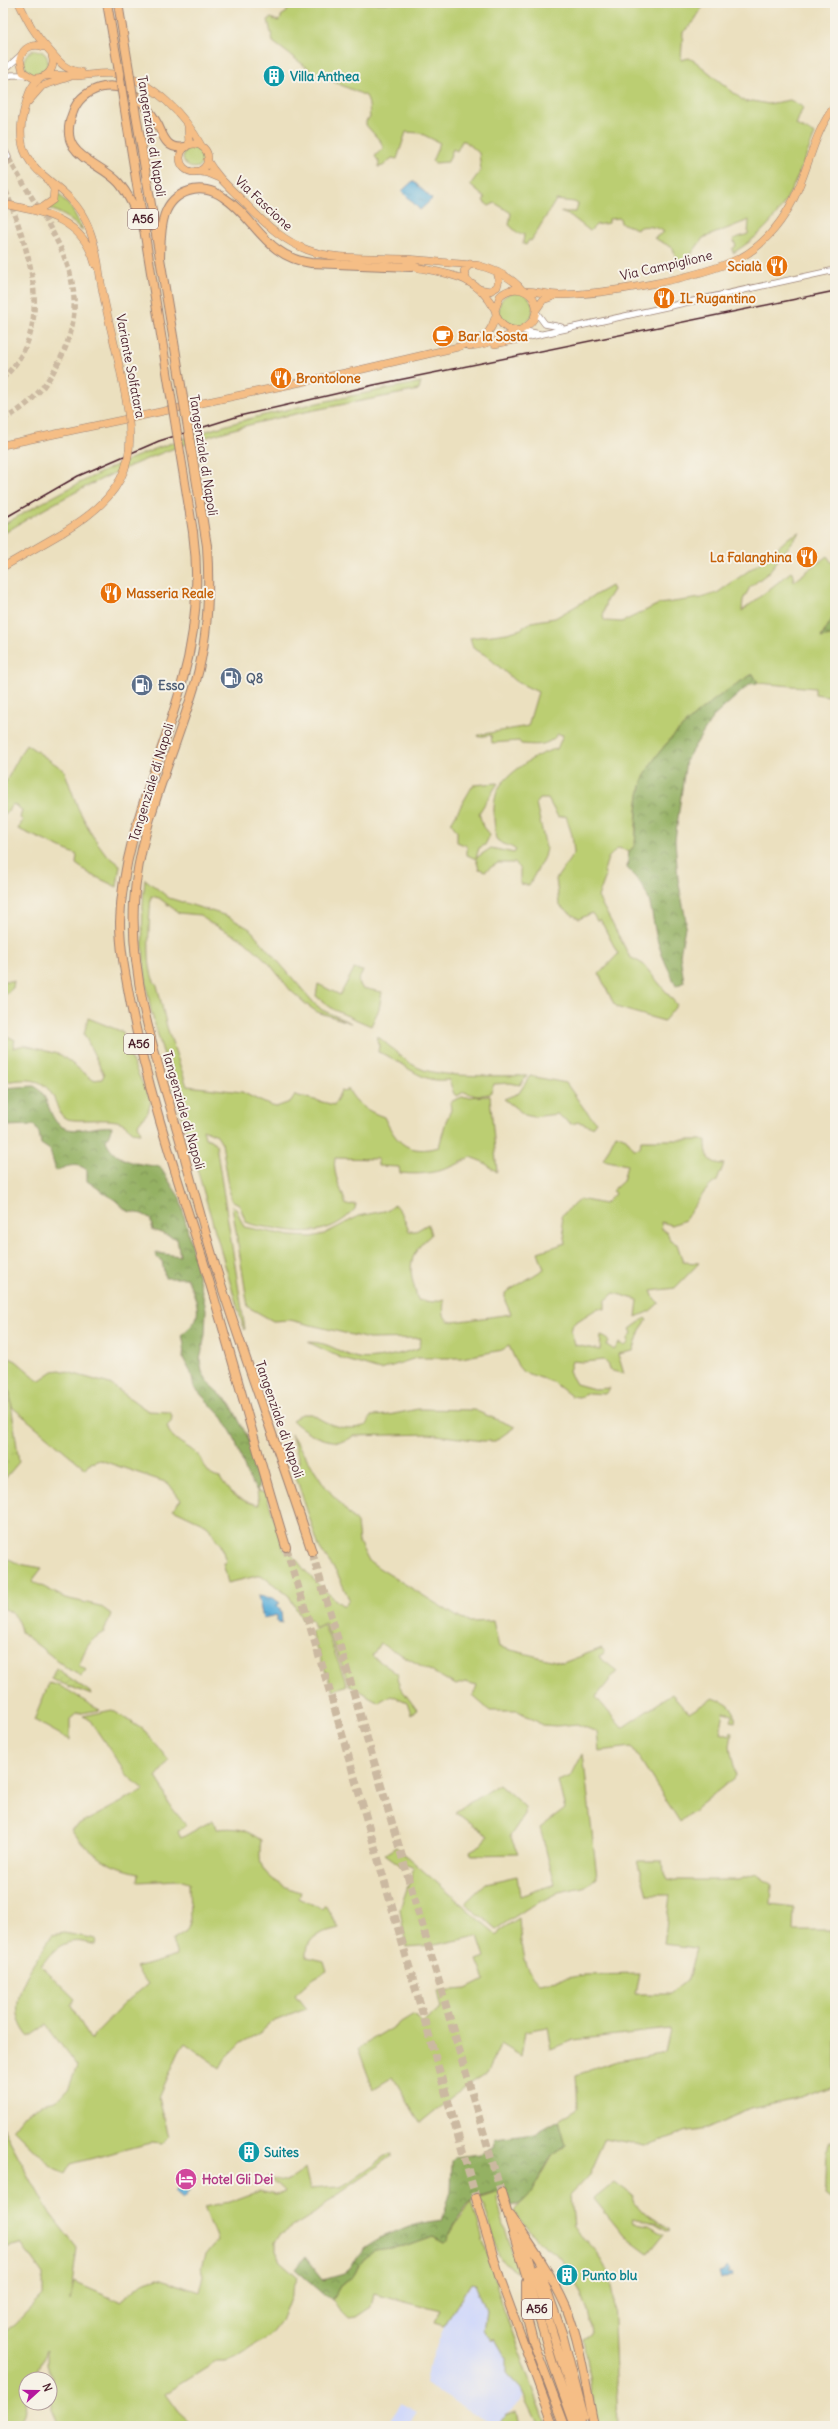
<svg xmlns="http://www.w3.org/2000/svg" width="838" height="2429" viewBox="0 0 838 2429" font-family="Delius,sans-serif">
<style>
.built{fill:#d2d9f9}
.grass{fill:#bbce72;stroke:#82764e}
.forest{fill:url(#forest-crowns);stroke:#6f6848}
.park{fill:url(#park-crowns);stroke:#82764e}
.garden{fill:url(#garden-furrows);stroke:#82764e}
.water{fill:url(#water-ripples);stroke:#546882}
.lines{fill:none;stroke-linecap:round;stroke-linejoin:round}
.minor-tunnel{stroke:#cbb9a1;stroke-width:5.5;stroke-dasharray:5.5 3;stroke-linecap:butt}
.highway-tunnel{stroke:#cbb9a1;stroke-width:8;stroke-dasharray:8 4;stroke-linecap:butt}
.minor-casing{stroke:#9a8075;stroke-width:7}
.major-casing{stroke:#9a8075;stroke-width:8}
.highway-casing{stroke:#9a8075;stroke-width:10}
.minor{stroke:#fff;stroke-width:5.5}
.major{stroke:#f5be86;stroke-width:7}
.highway{stroke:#f5be86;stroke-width:8}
.rail{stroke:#4a1f2b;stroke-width:1.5}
.major-bridge-casing{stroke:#9a8075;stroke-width:8;stroke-linecap:butt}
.highway-bridge-casing{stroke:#9a8075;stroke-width:10;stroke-linecap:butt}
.major-bridge{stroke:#f5be86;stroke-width:7}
.highway-bridge{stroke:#f5be86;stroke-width:8}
.labels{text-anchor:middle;stroke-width:4;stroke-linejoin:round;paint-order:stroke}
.shield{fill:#f7f3e8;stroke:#7e5f64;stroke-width:1}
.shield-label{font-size:12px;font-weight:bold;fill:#4a1f2b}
.culture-label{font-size:13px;font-weight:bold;fill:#0d838f;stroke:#f7f3e8;text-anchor:start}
.street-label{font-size:13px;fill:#4a1f2b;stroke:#f7f3e8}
.food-label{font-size:13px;font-weight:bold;fill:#c56008;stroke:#f7f3e8;text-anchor:start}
.service-label{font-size:13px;font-weight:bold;fill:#4e5e75;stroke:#f7f3e8;text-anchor:start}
.hotel-label{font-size:13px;font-weight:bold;fill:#b23c85;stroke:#f7f3e8;text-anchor:start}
</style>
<defs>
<pattern id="forest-crowns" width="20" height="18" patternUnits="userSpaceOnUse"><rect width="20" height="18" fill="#94b164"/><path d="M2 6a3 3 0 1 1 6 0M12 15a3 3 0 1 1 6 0" fill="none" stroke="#7b8f53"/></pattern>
<pattern id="park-crowns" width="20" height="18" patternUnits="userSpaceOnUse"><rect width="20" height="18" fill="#bbce72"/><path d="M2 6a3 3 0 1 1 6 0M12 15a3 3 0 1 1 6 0" fill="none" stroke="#a2b063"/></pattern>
<pattern id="garden-furrows" width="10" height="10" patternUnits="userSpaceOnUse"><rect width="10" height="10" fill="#bbce72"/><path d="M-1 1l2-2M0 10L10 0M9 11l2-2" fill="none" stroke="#a2b063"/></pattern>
<pattern id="water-ripples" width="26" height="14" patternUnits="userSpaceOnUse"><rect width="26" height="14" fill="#5fb1da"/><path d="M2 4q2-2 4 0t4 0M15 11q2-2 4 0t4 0" fill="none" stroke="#508fb1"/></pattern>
</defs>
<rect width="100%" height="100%" fill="#f7f3e8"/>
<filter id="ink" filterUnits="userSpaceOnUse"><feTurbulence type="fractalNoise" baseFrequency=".025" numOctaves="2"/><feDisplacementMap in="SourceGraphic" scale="8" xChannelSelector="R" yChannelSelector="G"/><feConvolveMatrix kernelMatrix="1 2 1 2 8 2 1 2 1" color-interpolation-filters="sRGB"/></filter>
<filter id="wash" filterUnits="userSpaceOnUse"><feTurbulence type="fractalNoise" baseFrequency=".012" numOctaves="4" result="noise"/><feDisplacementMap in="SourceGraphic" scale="16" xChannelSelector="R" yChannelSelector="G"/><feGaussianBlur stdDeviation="0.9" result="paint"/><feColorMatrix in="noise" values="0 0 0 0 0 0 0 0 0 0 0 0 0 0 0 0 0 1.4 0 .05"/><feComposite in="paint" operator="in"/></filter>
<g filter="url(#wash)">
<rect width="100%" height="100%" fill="#ebe0bf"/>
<path class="built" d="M472,2283L475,2284L486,2311L483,2331L495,2339L507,2358L506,2373L521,2389L523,2396L522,2401L495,2426L425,2384L427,2372L444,2326Z
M401,2404L417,2412L407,2426H386Z"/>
<path class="grass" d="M288,3H705L693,23L683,32L681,60L689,58L696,62L745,102L753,101L768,104L790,100L803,107L796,125L815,134C793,187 785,221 733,253L732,249L736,246L733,239L748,234L749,220L703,238L687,260L678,265L673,248L654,238L664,232C659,227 642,224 637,229L621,223L620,218L609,219V223L596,225L590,231L571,216L560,212H576L578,204L574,202L556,200L531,241L529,240L526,245L523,244L524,234H519L509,225L511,213L495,203L489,206L483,201L485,198L470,185L481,170L479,153L465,141H462L457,151L453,149L448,162L435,163L432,161L440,143L420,133L406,132L397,159L392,158L383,166L378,167L379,162L375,156L383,148L381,142L366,125V121L370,118C369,111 370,102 366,96L309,71V69L273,42L268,20L271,18L278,21L281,19V16L287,12Z
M24 62a12 12 0 1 1 24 0a12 12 0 1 1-24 0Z
M183 157a11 11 0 1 1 22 0a11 11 0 1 1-22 0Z
M58,193L72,209L83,230L65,216L49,208Z
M499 309a17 17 0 1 1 34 0a17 17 0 1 1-34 0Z
M421,382L419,390C348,404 276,415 207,437C135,460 66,494 3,534V525C58,493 114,463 174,442C254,413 338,399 421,382Z
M800,532L768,573L750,587L743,600L742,611L792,571L794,581L827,556L832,563L835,560V614L821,637L835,635V697L815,694V688L758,683L753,674C717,694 652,745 641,786C636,805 636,826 635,846L629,851L618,848L608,858L604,871L606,876L598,897L630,957L643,964L677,1005L664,1021L619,1008L614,1004L599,974L618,954L600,919L597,921L592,913L579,919L561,907L559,904L556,879L574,853L572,835L566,816L558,817L548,799H539L536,803L546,848L544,857L529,885L520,884V868L515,863H498L485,871L479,869L476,859L467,855V846L457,842V831L451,823L473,785L498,783L479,813L483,827L490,835L485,845L479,848L476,858L491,848L514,853L516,850C511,845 502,845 497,840C494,836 496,832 495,828C493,817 493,795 500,786C511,771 540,751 557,749L563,735L558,734C547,747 537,745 521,744L519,741L492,743L491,735L478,737V735L528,726L538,692L515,681L487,656L473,648L470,638L507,633L521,629L531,622L555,618L611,586L613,590L606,601L603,617L605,621L622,622L659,604L701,598L717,593L768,557L788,538Z
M26,744L64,770L78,808L92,835L105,853L120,865L117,887L90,874L76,864L77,855L18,829L23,820L20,818L22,810L13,804L3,817V787Z
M145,879L169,898L227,916L250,929L314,1003L322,1010L351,1023L317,1012L307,1005L291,991L268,962L244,940L210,923L200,915L179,913L159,898L151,896C150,914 144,974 157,985L167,1027L187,1086L242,1092C250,1096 267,1105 276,1107L290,1102L295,1095L334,1105L341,1091L346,1092L348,1088C354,1103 369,1112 384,1117C397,1144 408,1155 439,1147L446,1121L451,1110L450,1102L462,1097L490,1096L497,1172L483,1162L470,1157C449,1171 425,1176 400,1173L399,1167L378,1166V1159L335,1158C332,1175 342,1189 346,1205L356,1204L355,1209C332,1235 304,1234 273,1228C264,1227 254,1226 246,1222L239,1204L231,1200L222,1143L217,1135L203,1129L205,1138L212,1140L216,1145L245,1329L244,1330L151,1011C142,966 140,924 145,879Z
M354,969L363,971L358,981L362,988L382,992L379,1009L371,1026L334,1010L316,996L318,984L340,995Z
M3,981H14L13,988L3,996Z
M88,1018L123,1032L130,1057L151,1101L148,1112L138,1124L141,1133C131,1134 128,1124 120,1122C106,1117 73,1123 65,1118C60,1115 58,1109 56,1103C45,1075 28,1079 3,1082V1034L15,1040L13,1048L24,1045L61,1055L93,1080L102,1079L104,1075L84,1034Z
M377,1036C392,1047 406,1064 424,1070C451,1078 498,1075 527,1076L520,1085L510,1083L494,1084L490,1094L476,1096L464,1092L457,1096L454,1094L449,1080C443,1080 436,1081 430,1079C411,1074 397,1058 378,1052L379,1046Z
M530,1076L566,1083L585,1110L596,1122L592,1127L579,1122L571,1124L557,1114L533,1117L525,1115L504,1099L519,1093Z
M616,1134L626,1138L634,1149L640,1148L641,1140H706C706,1153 707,1164 724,1164L717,1181C706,1186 692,1210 685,1220L672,1225L661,1222L662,1229L668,1234L670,1241L677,1244L683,1262L699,1263L675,1288L651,1291L654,1298L659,1303L650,1311L636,1317L638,1300L614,1293L605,1301V1309L598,1308L573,1324L571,1331L575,1345L600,1350L601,1335L604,1336L609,1342L607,1345L614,1350L619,1343L625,1346L628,1343V1339L632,1333L630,1329L645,1318L647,1320L640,1330L633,1351L618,1354L624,1374L609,1370L607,1363L604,1360L583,1362L572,1361L569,1372L576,1384L594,1389L610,1388L605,1394L589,1393L579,1397L571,1396L553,1382L523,1372L518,1366L509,1346L502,1350L462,1358H416L380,1370L343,1359L308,1342C332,1342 339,1354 358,1358C372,1361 405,1353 419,1348L421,1338L369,1339L290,1320L273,1321L248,1307L232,1206L236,1209L244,1227L291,1236L312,1237L324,1234L359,1216L389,1210L394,1204L402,1214L409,1231H416L428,1224L431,1235C405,1257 409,1271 418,1300L433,1302L444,1299C444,1307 440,1320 453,1322L511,1314L505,1301V1293L544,1269L538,1252L566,1243L561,1216L580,1199L604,1204L616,1193L612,1191L623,1181L627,1165L603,1160Z
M3,1355L16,1361L37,1379L40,1380L53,1371L60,1370L110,1384L148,1411L170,1412L172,1416L171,1422L167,1426C170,1441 190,1446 198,1455C206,1464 205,1476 220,1478C230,1495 241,1501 259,1505L257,1491L266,1493L284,1551L287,1553L291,1552C305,1573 323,1590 342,1605H345L349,1599L338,1575L319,1547L296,1477L299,1460L291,1434L325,1486L357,1523L359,1542L368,1560L379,1568L461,1619L471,1622L493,1621L499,1647L563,1663L602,1648L604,1653L599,1657L617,1671L596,1697L622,1728L672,1694L689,1713L713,1698C724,1702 738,1708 735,1722L731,1721L733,1714L724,1712L720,1733L729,1736L730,1732L732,1733L730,1747L736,1776L680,1822L632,1747L599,1751L597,1732L577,1724L556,1726L543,1725L518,1711H490L473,1696L477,1685L465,1682L456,1685L380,1643L372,1656L399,1675L397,1679L400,1687L417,1710L411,1714L407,1702L391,1695L379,1702L350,1686L325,1623L314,1628L311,1619L303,1621L289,1596L261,1575L228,1583L223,1563L226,1562L220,1542L217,1541L207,1525L173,1509L181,1500L168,1483L100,1460L88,1464L86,1469L12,1407L9,1388L3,1386Z
M418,1409L474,1410L515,1427L495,1441H482L429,1434L353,1436C338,1451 303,1432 292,1420L302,1414H312C329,1426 347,1432 367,1425L371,1416L389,1415Z
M3,1556L19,1564L42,1568L32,1581L65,1598L100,1606L111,1614L104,1632C89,1640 85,1649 79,1665L86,1670L81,1676L68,1669L21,1632C19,1620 14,1614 3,1608Z
M324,1625L347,1685L333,1691L310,1631Z
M49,1683C70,1687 82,1702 100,1710L76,1714L70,1719V1740L34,1720Z
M112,1710L145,1731L169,1761L156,1777L163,1788L168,1803L186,1825L178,1832L181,1838L213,1820L217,1829C237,1827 245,1829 261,1840C260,1848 259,1859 262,1866C267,1879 289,1890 301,1892L299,1898L322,1909L325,1905L339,1928C321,1933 306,1935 307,1957L324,1961L327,1971L314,1978L295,1995L306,2009L272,2022L261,2032L241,2043L225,2059L220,2068L185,2043L179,2052L159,2097L169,2137L162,2144L150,2143L71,2164L65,2174L54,2169L13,2129L25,2114L42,2104L56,2101L69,2087L77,2066L46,2025L29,2037C0,2004 33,1966 52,1935L64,1933L96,1939L95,1945C69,1936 56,1945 41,1966L75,1999L71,2005L90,2039L126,2002L148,1984L136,1968L177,1956L172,1940L186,1931L190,1923L189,1883L179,1880L138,1882L139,1873C109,1867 89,1854 71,1829L144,1790L126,1774L89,1719L83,1716Z
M583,1753L597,1877L583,1887L559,1892L528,1908L496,1929L465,1903L486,1883L517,1876L520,1896L555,1884L540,1828L565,1809L558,1781L571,1776Z
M499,1784L525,1807V1814L510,1836L518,1854L472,1855L470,1851L482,1844L488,1836L455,1812Z
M396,1847L497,1935L500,1930L519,1918C521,1938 520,1970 539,1983L584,1975L639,1974L635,1994H670L688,1979L696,1948L664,1944L670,1895H647L637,1861H663L664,1873L667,1879L673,1880H739L756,1874L772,1885L771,1905L794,1908L793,1931H835V2085L801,2098L750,2109L708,2128L688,2131L645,2146L605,2138L588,2176L570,2195L573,2227L596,2252L608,2272L613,2297L618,2426H596L583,2338L592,2332L588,2311L580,2290L560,2258L536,2240L514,2211L533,2190L553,2155L566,2145L559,2120L578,2108L576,2075L618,2061L665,2052L670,2029L573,2040L551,2049L547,2027L525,2031L521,2056L501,2044L487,2073L459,2091L420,2123L393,2077L373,2089L358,2048L414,2014L422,2023L441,2009L437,1991L467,1989L485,1980L477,1960L485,1957L478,1936L435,1945L406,1947L400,1909L414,1868L407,1865L404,1868L385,1854Z
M3,2128L48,2211L77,2248L70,2300L74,2282L120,2302L143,2283L158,2278L199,2292L203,2275L201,2268L205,2255L217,2240L204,2207L229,2202L259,2191L275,2195L285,2192L267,2175C286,2185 291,2182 305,2169L310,2189L339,2187L346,2184L390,2153L392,2156L339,2193L315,2213L280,2235L275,2241V2251L280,2261L298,2277L281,2321L269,2336L237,2357L226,2362H216L165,2394L178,2412L193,2426H60L52,2407V2377L47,2364V2350L35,2379H26C26,2399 29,2408 17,2426H3V2333L15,2324L43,2295V2275L21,2244L3,2248Z
M830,2142H833L835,2146L834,2202L825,2195C827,2183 825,2149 830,2142Z
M615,2182L632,2195L635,2203L643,2212L670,2230L668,2231L655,2223L632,2218L633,2223L649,2225L664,2234L648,2254L625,2237L594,2199Z
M498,2192L497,2200L518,2273L503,2262L499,2256L484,2205L478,2199Z
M472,2202L504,2310L547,2426H539L521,2389L506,2373V2358L495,2339L493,2341L483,2331L486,2311L475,2284L471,2283L444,2326L434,2323L440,2310L374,2293L371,2307L356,2317L349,2318L332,2301L340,2286L352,2278L363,2260L375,2250L405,2246L433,2236L444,2242L455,2223Z
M517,2412L520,2426H495L507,2415Z"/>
<path class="forest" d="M835,614V635L821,638Z
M753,674L758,683L750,684L713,717L686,760L675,840L678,879L686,921L680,955L684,982L676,986C671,973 663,960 659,946C649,913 656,895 627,868L629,851L635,846C637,826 636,805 641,786C652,745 717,694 753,674Z
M34,1086C52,1095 46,1124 68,1129C82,1132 98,1125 112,1127L106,1141C117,1164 138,1163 160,1167L180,1198L206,1309L205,1335L200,1360L202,1372L210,1385L230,1403L249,1440L261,1477L257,1491L247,1475L234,1437L223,1418L194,1387L191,1373L183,1358L184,1344L182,1335C186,1330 192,1326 195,1321C202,1308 192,1290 187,1278H165L162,1261L156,1257V1253L180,1256L177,1239L153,1230L150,1218L142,1214L127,1211L115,1200L87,1181V1170C77,1162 66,1166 56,1171L50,1150L41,1144L39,1133L34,1125L3,1126V1088Z
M559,2120L566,2145C562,2148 557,2151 553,2155C541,2169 533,2204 511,2207L506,2193L503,2191C493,2194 481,2195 473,2201C463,2208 449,2227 448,2240L444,2242L433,2236L405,2246L375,2250L363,2260L352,2278L340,2286L332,2301L295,2269L305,2257L323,2280L344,2274L364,2248L379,2238L409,2226L442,2221L451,2191L452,2161L456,2157L480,2154L493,2148L495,2139L534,2134Z"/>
<path class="park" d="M3,1386L9,1388L19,1462L3,1481Z"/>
<path class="garden" d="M56,1668L90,1692L91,1695L51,1679Z"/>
<path class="water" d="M413,181L432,199L420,210L402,191Z
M258,1596L273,1598L280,1603L277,1605L281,1611L282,1623L277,1622V1615L263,1618Z
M185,2180L193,2187L183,2198L175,2191Z
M727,2267L730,2270L728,2274L732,2273L733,2275L721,2280L719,2273L725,2271Z"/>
</g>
<g filter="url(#ink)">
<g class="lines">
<path class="minor-tunnel" d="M3,183C26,245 60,324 3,378
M3,419C26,409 44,389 56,367C104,282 46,228 8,157"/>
<path class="highway-tunnel" d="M286,1547L327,1682L476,2198
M312,1552L501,2192"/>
<g class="minor-casing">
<path id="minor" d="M3,71L21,55
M3,80L11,75H27
M3,147L8,157
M536,312L545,324L561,327
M520,330L540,334
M520,339L835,270"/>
</g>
<g class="major-casing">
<path id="major" d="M19,3C28,22 35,35 49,50C60,62 64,70 81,72
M44,47C33,43 23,47 20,59L23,72L33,78C47,79 56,69 52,56
M46,76C55,74 64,76 73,76C88,76 100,72 116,74C152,80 186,116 202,147
M40,78C29,87 28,97 24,110C7,179 67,173 88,226C95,243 98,259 100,276C104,304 112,333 118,360
M27,103L42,86L69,77
M188,126L189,145
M180 158a14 14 0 1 1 28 0a14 14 0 1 1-28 0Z
M207,160C216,176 230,188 243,201C302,264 324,256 404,259C428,260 452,264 477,265C492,269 512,277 522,290
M196,171L207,173L219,178
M3,204C43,212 83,218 95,264
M33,209L43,207L53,200L54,189L48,180
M406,265C440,274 475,271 495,310
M467,281L464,271L470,264
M479,289L490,291L497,287L499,280L497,272
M526,291C537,291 548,295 559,295C607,294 697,279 740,258C761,247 779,226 790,206C808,175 812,134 835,106
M536,310L543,300L554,296
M495,344L520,339
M470,346C485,345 528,332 534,318C544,295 516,280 500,296L495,310C497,322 505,330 517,330
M3,445L359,370L458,347L486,336L492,326L496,315
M3,567L62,533"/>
</g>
<g class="highway-casing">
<path id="highway" d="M107,3L118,66
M118,3L129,70
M123,98L162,341
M134,103L174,342
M145,232C137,215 131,197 119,183C99,160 55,157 73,112C77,100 87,92 99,88C127,80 146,103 158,125C161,131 163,138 168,143C173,148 179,148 185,147
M160,258C161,232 159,200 189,191C200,187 213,190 223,197C256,218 265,257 311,263L411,267
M193,532C200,584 196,633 182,683C161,762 122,839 120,922C120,950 126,978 131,1005C147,1086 173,1165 198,1244C229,1344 255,1446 286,1547
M207,546C210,591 208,637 196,681C175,754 139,825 134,902C130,982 156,1058 178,1133C192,1183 205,1234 221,1284C250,1374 283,1462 312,1552
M501,2192L553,2364L575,2426
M476,2198L500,2279L554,2426
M511,2216C530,2244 552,2275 566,2307C581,2344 586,2387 594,2426
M522,2236L582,2426
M539,2268L562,2333L584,2417
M526,2282V2314L533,2341L565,2426"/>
</g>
<use href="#minor" class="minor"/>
<use href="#major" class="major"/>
<use href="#highway" class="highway"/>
<path class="rail" d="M3,519L78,476L159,441L239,416L374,385L835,291"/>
<g class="major-bridge-casing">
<path id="major-bridge" d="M62,533C144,484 136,444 118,360"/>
</g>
<g class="highway-bridge-casing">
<path id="highway-bridge" d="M118,66L123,98
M129,70L134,103
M162,341L193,532
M174,342L207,546"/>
</g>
<use href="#major-bridge" class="major-bridge"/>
<use href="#highway-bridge" class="highway-bridge"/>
</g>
</g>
<defs>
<g id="building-disc" transform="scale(1.15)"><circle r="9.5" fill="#0f9aa8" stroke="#f7f3e8"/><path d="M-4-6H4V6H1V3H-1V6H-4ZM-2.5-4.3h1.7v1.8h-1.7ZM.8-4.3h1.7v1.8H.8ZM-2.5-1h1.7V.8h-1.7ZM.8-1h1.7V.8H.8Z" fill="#fff"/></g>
<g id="restaurant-disc" transform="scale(1.15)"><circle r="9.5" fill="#e8710a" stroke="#f7f3e8"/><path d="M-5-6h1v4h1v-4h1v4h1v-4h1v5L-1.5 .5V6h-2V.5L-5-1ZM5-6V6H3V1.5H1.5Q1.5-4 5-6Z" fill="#fff"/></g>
<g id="cafe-disc" transform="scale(1.15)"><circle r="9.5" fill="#e8710a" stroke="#f7f3e8"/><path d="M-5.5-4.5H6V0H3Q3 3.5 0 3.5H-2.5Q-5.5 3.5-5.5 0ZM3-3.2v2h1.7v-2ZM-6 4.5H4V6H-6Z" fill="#fff"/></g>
<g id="fuel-disc" transform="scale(1.15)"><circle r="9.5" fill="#5c6f8a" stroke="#f7f3e8"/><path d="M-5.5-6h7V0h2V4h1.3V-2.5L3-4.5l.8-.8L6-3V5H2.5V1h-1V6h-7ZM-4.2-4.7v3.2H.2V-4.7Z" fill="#fff"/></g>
<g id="hotel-disc" transform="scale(1.15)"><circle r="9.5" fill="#d1479c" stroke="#f7f3e8"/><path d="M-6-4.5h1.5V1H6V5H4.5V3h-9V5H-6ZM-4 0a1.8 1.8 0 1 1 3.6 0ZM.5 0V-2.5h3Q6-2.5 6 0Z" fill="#fff"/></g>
</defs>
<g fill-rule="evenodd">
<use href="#building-disc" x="274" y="76"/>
<use href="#restaurant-disc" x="777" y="266"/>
<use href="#restaurant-disc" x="664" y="298"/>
<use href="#cafe-disc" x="443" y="336"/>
<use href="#restaurant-disc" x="281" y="378"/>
<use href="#restaurant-disc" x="807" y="557"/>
<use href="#restaurant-disc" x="111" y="593"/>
<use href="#fuel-disc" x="231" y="678"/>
<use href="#fuel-disc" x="142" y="685"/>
<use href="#building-disc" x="249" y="2152"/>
<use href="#hotel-disc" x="186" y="2179"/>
<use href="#building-disc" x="567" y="2275"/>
</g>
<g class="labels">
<g class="shield">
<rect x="128" y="209" width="30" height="20" rx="3"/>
<rect x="124" y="1034" width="30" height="20" rx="3"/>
<rect x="522" y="2299" width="30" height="20" rx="3"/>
</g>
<g class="shield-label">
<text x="143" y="223">A56</text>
<text x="139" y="1048">A56</text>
<text x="537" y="2313">A56</text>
</g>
<g class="culture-label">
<text x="290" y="81">Villa Anthea</text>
<text x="264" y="2157">Suites</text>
<text x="582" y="2280">Punto blu</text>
</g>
<g class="street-label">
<text transform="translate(152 136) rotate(81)" y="5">Tangenziale di Napoli</text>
<text transform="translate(264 203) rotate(43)" y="5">Via Fascione</text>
<text transform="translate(666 265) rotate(-13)" y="5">Via Campiglione</text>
<text transform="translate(131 366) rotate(79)" y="5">Variante Solfatara</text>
<text transform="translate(204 455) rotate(81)" y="5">Tangenziale di Napoli</text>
<text transform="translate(151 782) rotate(-73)" y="5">Tangenziale di Napoli</text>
<text transform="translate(184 1110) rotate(74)" y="5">Tangenziale di Napoli</text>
<text transform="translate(280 1419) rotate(71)" y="5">Tangenziale di Napoli</text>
</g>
<g class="food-label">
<text x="762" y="271" text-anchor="end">Scialà</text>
<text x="680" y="303">IL Rugantino</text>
<text x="458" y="341">Bar la Sosta</text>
<text x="296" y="383">Brontolone</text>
<text x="792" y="562" text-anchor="end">La Falanghina</text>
<text x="126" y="598">Masseria Reale</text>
</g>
<g class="service-label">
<text x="246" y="683">Q8</text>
<text x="158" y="690">Esso</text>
</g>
<g class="hotel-label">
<text x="202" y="2184">Hotel Gli Dei</text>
</g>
</g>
<rect width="838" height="2429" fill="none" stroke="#f7f3e8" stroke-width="16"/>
<g transform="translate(38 2391) rotate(69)"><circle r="19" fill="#f7f3e8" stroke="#b29e9c"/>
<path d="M0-3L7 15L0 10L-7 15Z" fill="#b5179e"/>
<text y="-6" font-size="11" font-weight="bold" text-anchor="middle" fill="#4a1f2b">N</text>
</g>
</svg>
